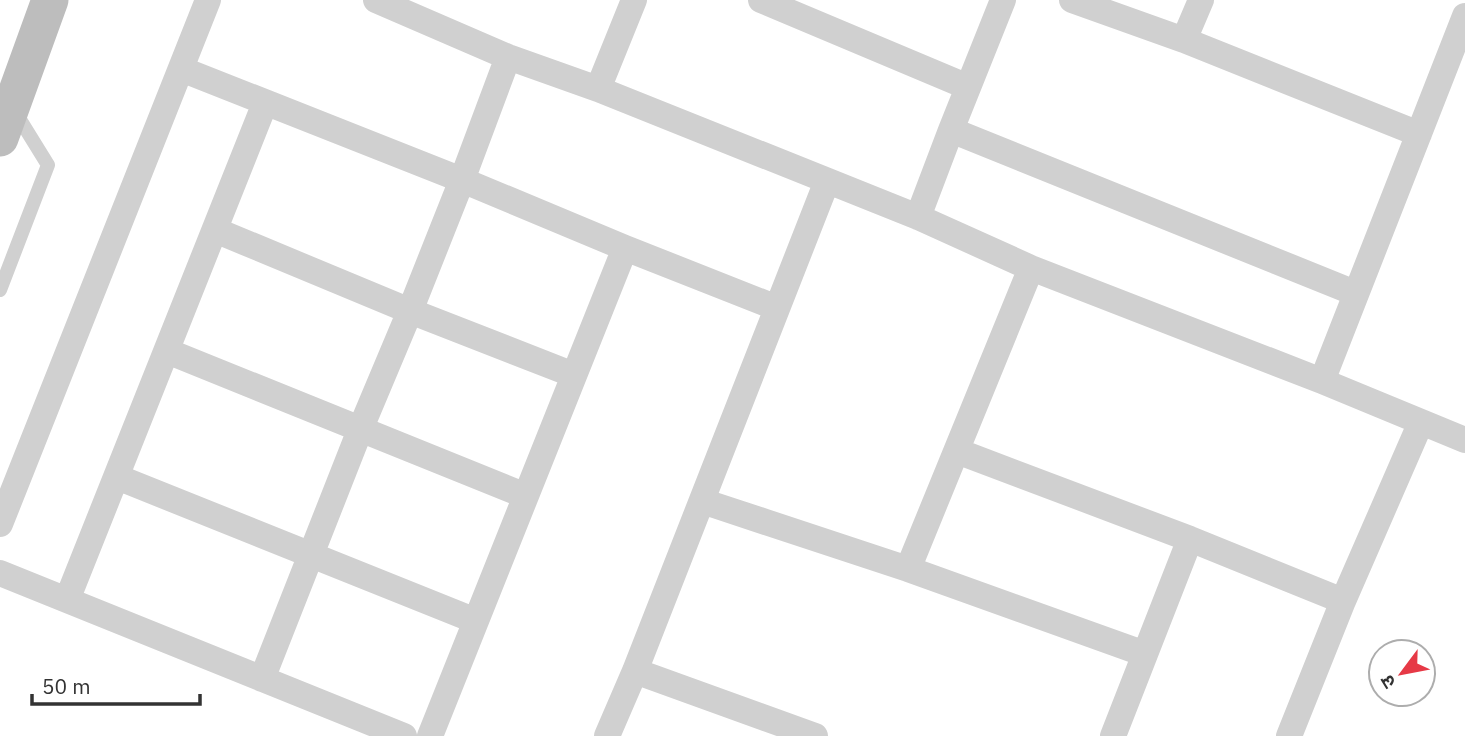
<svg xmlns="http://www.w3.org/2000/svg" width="1465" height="736" viewBox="0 0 1465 736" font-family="'IBM Plex Sans','Noto Sans Devanagari',sans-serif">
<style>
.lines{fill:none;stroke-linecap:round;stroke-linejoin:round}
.lane{stroke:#d0d0d0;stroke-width:14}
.street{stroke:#d0d0d0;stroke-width:26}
.secondary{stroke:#bdbdbd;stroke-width:37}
</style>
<rect width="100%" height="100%" fill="#fff"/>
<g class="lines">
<path class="lane" d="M0,290L48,165L14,110"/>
<path class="street" d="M376,0L508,57L598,89L918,217L1031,268L1322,381L1465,440
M761,0L968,87
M1072,0L1184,40L1419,134
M1184,40L1201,0
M181,69L462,180L625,248L777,308
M598,89L634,0
M951,130L1355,293
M918,217L951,130L1003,0
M215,230L410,311L574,375
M167,351L526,496
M1322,381L1465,16
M957,451L1190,539L1343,601
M117,477L476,621
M702,501L908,569L1145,654
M0,524L208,0
M908,569L1031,268
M0,573L404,736
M67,600L265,103
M635,671L815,736
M262,679L360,430L410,311L462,180L508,57
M430,736L625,248
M607,736L635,671L827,181
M1113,736L1190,539
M1289,736L1343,601L1421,422"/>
<path class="secondary" d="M0,138L50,0"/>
</g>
<g transform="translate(1402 673) rotate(238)"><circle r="33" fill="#ffffff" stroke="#adadad" stroke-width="2"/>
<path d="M0-5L12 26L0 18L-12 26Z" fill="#e63946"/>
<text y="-10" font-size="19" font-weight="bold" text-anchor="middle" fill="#333333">उ</text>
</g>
<path d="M32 694v10h168v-10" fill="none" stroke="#333333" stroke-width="3.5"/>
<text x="42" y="694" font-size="21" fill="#333333" stroke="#ffffff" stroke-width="5" paint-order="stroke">50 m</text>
</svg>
